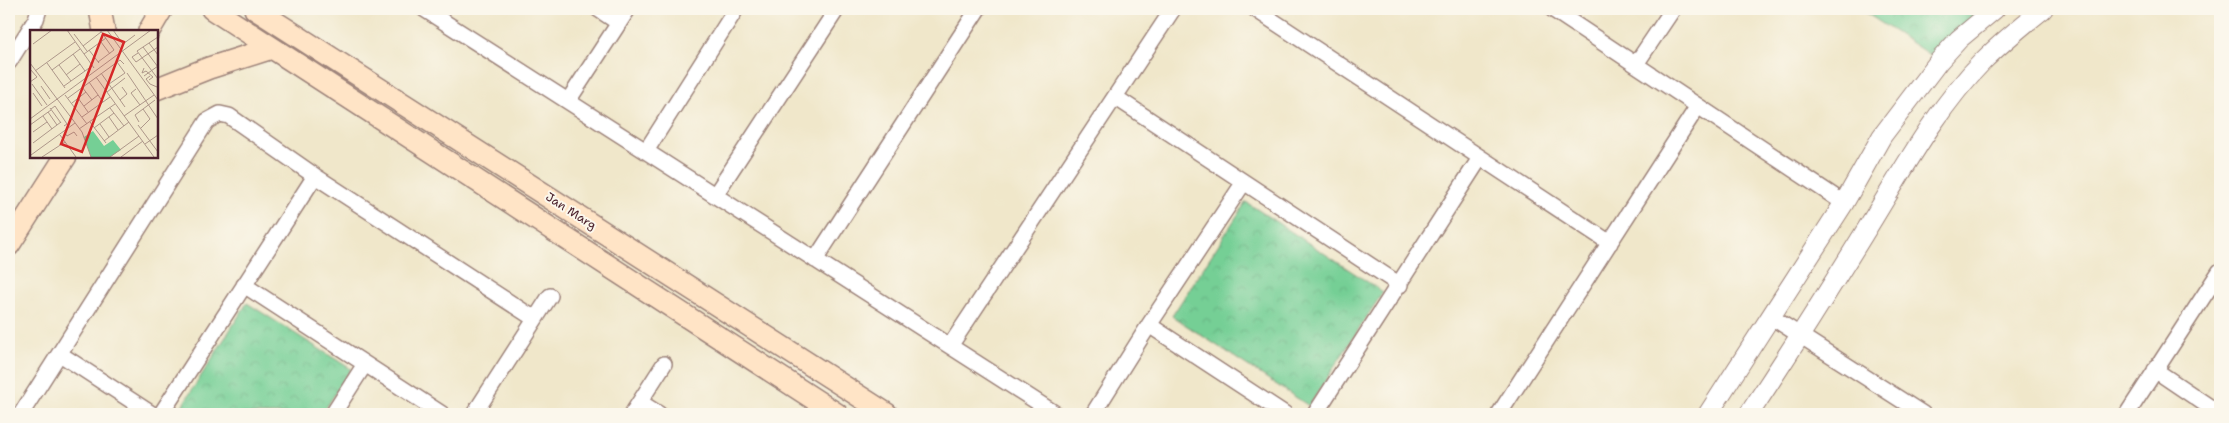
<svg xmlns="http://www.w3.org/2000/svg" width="2229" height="423" viewBox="0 0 2229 423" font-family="'Shantell Sans',sans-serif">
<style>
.park{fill:url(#park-crowns);stroke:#607760}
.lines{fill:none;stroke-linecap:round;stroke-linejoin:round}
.minor-casing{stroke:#9d837a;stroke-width:18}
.tertiary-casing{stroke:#9d837a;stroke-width:21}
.secondary-casing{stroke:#9d837a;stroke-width:24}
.minor{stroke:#fff;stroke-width:15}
.tertiary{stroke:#fff;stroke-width:19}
.secondary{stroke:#ffe4c6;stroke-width:21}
.labels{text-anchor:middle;stroke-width:4;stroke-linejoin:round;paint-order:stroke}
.street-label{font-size:12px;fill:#4a1f2b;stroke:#fbf7ec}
.inset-road{fill:none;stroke:#ae978a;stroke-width:1}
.view{fill:#d62828;fill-opacity:0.15;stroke:#d62828;stroke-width:2.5}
.inset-edge{fill:none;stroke:#4a1f2b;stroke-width:2.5}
</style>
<defs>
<pattern id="park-crowns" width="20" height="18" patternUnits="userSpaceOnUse" patternTransform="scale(1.25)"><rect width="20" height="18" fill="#75cf95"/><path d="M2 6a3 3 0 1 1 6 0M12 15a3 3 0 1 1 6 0" fill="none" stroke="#67b181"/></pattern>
</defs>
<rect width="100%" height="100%" fill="#fbf7ec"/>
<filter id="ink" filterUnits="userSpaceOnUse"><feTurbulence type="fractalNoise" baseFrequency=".02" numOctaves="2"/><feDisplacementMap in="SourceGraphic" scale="10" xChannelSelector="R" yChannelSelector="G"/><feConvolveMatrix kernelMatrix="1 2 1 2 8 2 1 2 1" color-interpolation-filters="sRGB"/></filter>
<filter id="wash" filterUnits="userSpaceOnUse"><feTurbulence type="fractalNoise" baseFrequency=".0096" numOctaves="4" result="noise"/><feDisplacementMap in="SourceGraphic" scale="20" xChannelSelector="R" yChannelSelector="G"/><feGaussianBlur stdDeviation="1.12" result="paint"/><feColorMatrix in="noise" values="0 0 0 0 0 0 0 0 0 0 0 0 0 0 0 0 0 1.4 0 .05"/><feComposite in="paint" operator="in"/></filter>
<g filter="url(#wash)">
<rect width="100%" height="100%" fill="#f0e7ca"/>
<path class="park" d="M1860,9H2006L1939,61Z
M1246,202L1383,292L1309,406L1172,316Z
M247,303L351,369L322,414H177Z"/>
</g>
<g filter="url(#ink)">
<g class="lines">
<g class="minor-casing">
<path id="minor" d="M424,9L1056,414
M598,9L619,23
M1255,9L1610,243
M1552,9L1844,203
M9,62L36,19L39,9
M1636,64L1673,9
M1115,97L1400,285
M568,101L628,9
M646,151L736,9
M715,195L837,9
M815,260L978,9
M244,285L442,414
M1770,316L1923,414
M1149,325L1285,414
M950,346L1173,9
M60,354L152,414
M2155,370L2220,414
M640,402L659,414
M21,414L207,121L220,114L229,116L315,176L535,319
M161,414L315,176
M333,414L365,364
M474,414L550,296
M632,414L664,364
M1093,414L1149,325L1244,182
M1315,414L1480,158
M1499,414L1698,106
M2127,414L2220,271"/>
</g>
<g class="tertiary-casing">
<path id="tertiary" d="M1708,414L1844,203L1882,136L1939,61L1959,39L1995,9
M1749,414C1788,355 1826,295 1863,235C1900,176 1934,111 1983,61C2002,42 2023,25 2043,9"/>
</g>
<g class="secondary-casing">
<path id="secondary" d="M100,9L104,31
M212,9L837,414
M255,9L887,414
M149,31L162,9
M156,89L209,68L272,48
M9,245L66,156"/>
</g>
<use href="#minor" class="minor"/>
<use href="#tertiary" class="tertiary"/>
<use href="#secondary" class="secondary"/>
</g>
</g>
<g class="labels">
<g class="street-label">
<text transform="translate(571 211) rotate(33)" y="4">Jan Marg</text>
</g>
</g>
<g transform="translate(30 30)">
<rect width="128" height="128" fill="#f0e7ca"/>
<path d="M63,101L74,116L83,110L91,120L80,127H61L54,107Z" fill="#75cf95"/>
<path class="inset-road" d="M37,0L64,38M77,0L128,70M83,0L93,14L105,5M44,4L57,21M128,7L107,21L128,49M71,12L80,24M119,13L128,25M3,14L22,0M53,16L71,2M113,17L128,37M59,20L69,33M108,23L102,27L106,32L128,17M43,24L55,41M54,24L76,8M68,32L84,20L70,0M0,33L52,102L61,127M17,33L35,58M29,35L41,51M114,38L112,43L116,41L123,47L119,50M0,39L7,47L0,52M22,40L50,19M5,41L45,12M71,43L95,77M97,43L128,89M36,45L50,34M114,46L128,36M120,46L116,49L120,54L127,57M66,47L124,127M59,52L73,72M2,54L17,75M79,54L95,43L87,32M11,56L20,69M34,56L62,36M52,57L62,70M106,59L101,63L110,75M77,62L95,48M3,63L12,76M35,65L57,94M38,68L90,30L94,34M48,68L58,82M90,70L97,64L92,57M42,73L56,62M54,76L68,65M20,78L31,93M80,78L94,96M21,79L25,76L37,94L34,96M18,82L27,95M13,86L22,99M94,86L124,65M52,87L80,67M79,87L88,100M0,89L121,0M60,92L76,113M109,92L105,85L125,70M70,94L79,107M0,95L21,80M108,95L128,122M64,98L84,83M111,98L120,89L113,79M49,99L85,74M3,102L17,92M35,103L37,106L44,102L47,106M30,105L46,127M74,111L99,92M3,113L31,92M115,114L128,105M1,125L45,93M12,127L35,112M80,127L109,106M91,127L113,111"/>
<path class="view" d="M73,4L94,12L52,122L31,114Z"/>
<rect width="128" height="128" class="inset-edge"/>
</g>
<rect width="2229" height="423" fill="none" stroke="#fbf7ec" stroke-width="30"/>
</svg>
